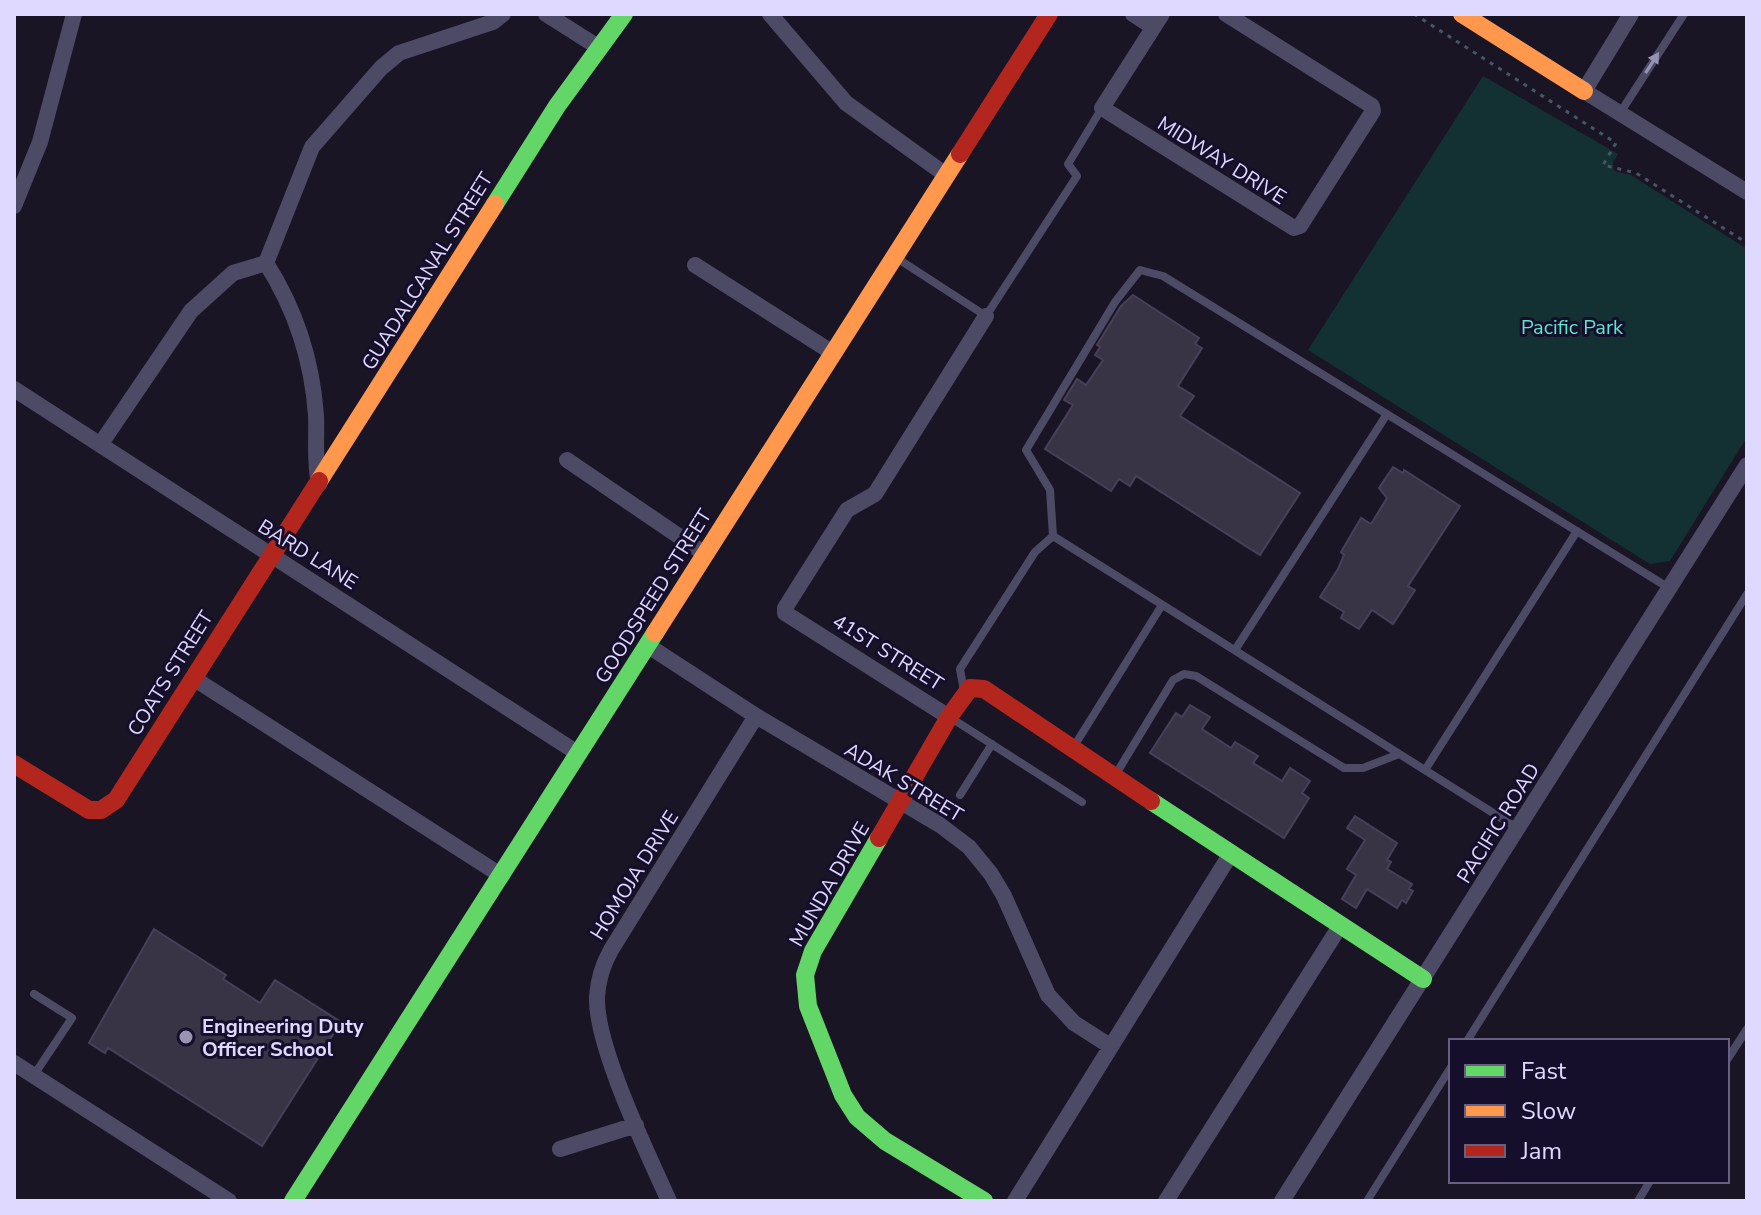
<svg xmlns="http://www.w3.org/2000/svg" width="1761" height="1215" viewBox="0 0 1761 1215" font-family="'Nunito Sans',sans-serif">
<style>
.green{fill:#133033}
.building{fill:#393346;stroke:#474058;stroke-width:2}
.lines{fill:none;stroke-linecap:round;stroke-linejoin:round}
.path{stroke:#485566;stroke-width:3;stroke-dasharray:4 6;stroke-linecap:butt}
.lane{stroke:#4d4a66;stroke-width:8}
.street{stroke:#4d4a66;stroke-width:16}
.fast{stroke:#63d668;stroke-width:18}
.slow{stroke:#ff974d;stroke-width:18}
.jam{stroke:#b3261e;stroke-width:18}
.oneway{fill:#9692b2}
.poi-dot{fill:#9b94b3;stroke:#160f2b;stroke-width:3}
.labels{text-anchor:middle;stroke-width:6;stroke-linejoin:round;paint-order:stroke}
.street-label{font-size:20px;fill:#e0d9ff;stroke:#160f2b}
.park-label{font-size:20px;fill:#5de7ce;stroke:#160f2b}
.poi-label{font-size:20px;font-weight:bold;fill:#e0d9ff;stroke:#160f2b;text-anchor:start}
</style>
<rect width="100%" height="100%" fill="#1a1525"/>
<path class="green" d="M1483,76L1618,154L1613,162L1614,171L1631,175L1747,249V437L1670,561L1650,564L1308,350Z"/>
<path class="building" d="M1133,295L1199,338L1195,344L1202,348L1178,386L1194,396L1180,416L1300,493L1260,555L1136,476L1130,486L1119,479L1111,491L1045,449L1073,405L1064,400L1077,379L1086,385L1103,360L1095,355L1100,347L1097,345L1121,306Z
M1393,467L1403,473L1404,470L1460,506L1408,586L1415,590L1393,624L1372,610L1359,629L1341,618L1344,612L1320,597L1338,569L1344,555L1341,552L1361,518L1371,524L1387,498L1379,488Z
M1190,705L1210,717L1202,729L1231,748L1235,742L1258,756L1253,763L1282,781L1290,768L1310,781L1302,793L1309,798L1284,838L1150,753L1176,713L1182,717Z
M1355,816L1397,843L1387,860L1391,862L1387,869L1412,884L1409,889L1413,891L1406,903L1402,900L1397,908L1367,889L1356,908L1342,899L1356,875L1347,869L1365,840L1347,828Z
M154,929L226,975L223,979L260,1003L275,980L341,1022L262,1146L108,1048L105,1053L89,1043Z"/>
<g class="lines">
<path class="path" d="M1414,14L1616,143L1603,165L1636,173L1747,243"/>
<path class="lane" d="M1620,113L1684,14
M895,257L986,316L1077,176L1068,164L1102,108
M1053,536L1050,490L1026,450L1115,302L1140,270L1163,276L1669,588
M1235,650L1387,414
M964,691L960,669L1035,552L1053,536L1517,828
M951,718L1082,802
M1073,748L1162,605
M1425,770L1577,531
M1116,774L1173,680L1184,674L1196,676L1344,768H1363L1399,754
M960,795L992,744
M34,994L72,1018L34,1075
M1467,1041L1747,594
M1727,1060L1747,1029
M1367,1201L1451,1067
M1638,1201L1650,1181"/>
<path class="street" d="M546,14L598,47
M770,14L846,103L946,175
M1133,14L1153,27
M1162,14L1102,108L1294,228L1300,226L1373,111L1372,106L1226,14
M1631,14L1584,91L1747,192
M14,206L40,142L74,14
M695,265L833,353
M14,389L579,754
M100,445L191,311L233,273L266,263
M567,460L705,554
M319,484C314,460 317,439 316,415C312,360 296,310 266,263L312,147L381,68L399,53L493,22L503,14
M647,645L756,716L940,825L969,847L991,874L1004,896L1048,995L1074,1023L1110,1046
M193,678L502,876
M949,717L785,613V608L847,510L875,494L986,316
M14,1063L229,1201
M560,1149L636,1125
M669,1201C648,1154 595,1045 597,997C598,980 603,964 611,950L756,716
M1015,1201L1230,855
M1166,1201L1340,926
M1282,1201L1747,465"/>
<path class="fast" d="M495,204L557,106L624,14
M1151,801L1423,979
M879,838L813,951L805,975L808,1006L843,1095L857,1117L885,1141L984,1201
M293,1201L655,633"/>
<path class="slow" d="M1462,14L1584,91
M319,481L495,204
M655,633L960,154"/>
<path class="jam" d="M960,154L1049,14
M14,764L89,810H101L116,800L319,481
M879,838L949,717L970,688L984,689L1151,801"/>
</g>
<defs><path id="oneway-solid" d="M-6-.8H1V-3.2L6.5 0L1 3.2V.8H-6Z" transform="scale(2)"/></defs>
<use class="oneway" href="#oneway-solid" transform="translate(1652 63) rotate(-57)"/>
<circle class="poi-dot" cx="186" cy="1037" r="8"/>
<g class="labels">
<g class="street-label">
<text transform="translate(1222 160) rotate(32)" y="7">MIDWAY DRIVE</text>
<text transform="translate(427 271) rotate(-58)" y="7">GUADALCANAL STREET</text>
<text transform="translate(308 554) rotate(32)" y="7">BARD LANE</text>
<text transform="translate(653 596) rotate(-58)" y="7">GOODSPEED STREET</text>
<text transform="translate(888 652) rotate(32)" y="7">41ST STREET</text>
<text transform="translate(170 673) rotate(-58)" y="7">COATS STREET</text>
<text transform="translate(904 782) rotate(31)" y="7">ADAK STREET</text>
<text transform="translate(1498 823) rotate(-58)" y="7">PACIFIC ROAD</text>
<text transform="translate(634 875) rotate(-58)" y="7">HOMOJA DRIVE</text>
<text transform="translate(829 884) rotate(-60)" y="7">MUNDA DRIVE</text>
</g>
<g class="park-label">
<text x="1572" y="334">Pacific Park</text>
</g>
<g class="poi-label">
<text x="202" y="1033">Engineering Duty<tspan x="202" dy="23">Officer School</tspan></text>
</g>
</g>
<rect width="1761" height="1215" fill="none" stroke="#e0d9ff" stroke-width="32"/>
<rect x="1449" y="1039" width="280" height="144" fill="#160f2b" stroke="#676080" stroke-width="2"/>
<rect x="1465" y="1065" width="40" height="12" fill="#63d668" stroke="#676080" stroke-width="2"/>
<text x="1521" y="1079" font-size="24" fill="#e0d9ff">Fast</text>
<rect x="1465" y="1105" width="40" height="12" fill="#ff974d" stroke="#676080" stroke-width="2"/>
<text x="1521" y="1119" font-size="24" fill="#e0d9ff">Slow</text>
<rect x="1465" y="1145" width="40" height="12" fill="#b3261e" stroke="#676080" stroke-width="2"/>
<text x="1521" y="1159" font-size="24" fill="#e0d9ff">Jam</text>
</svg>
